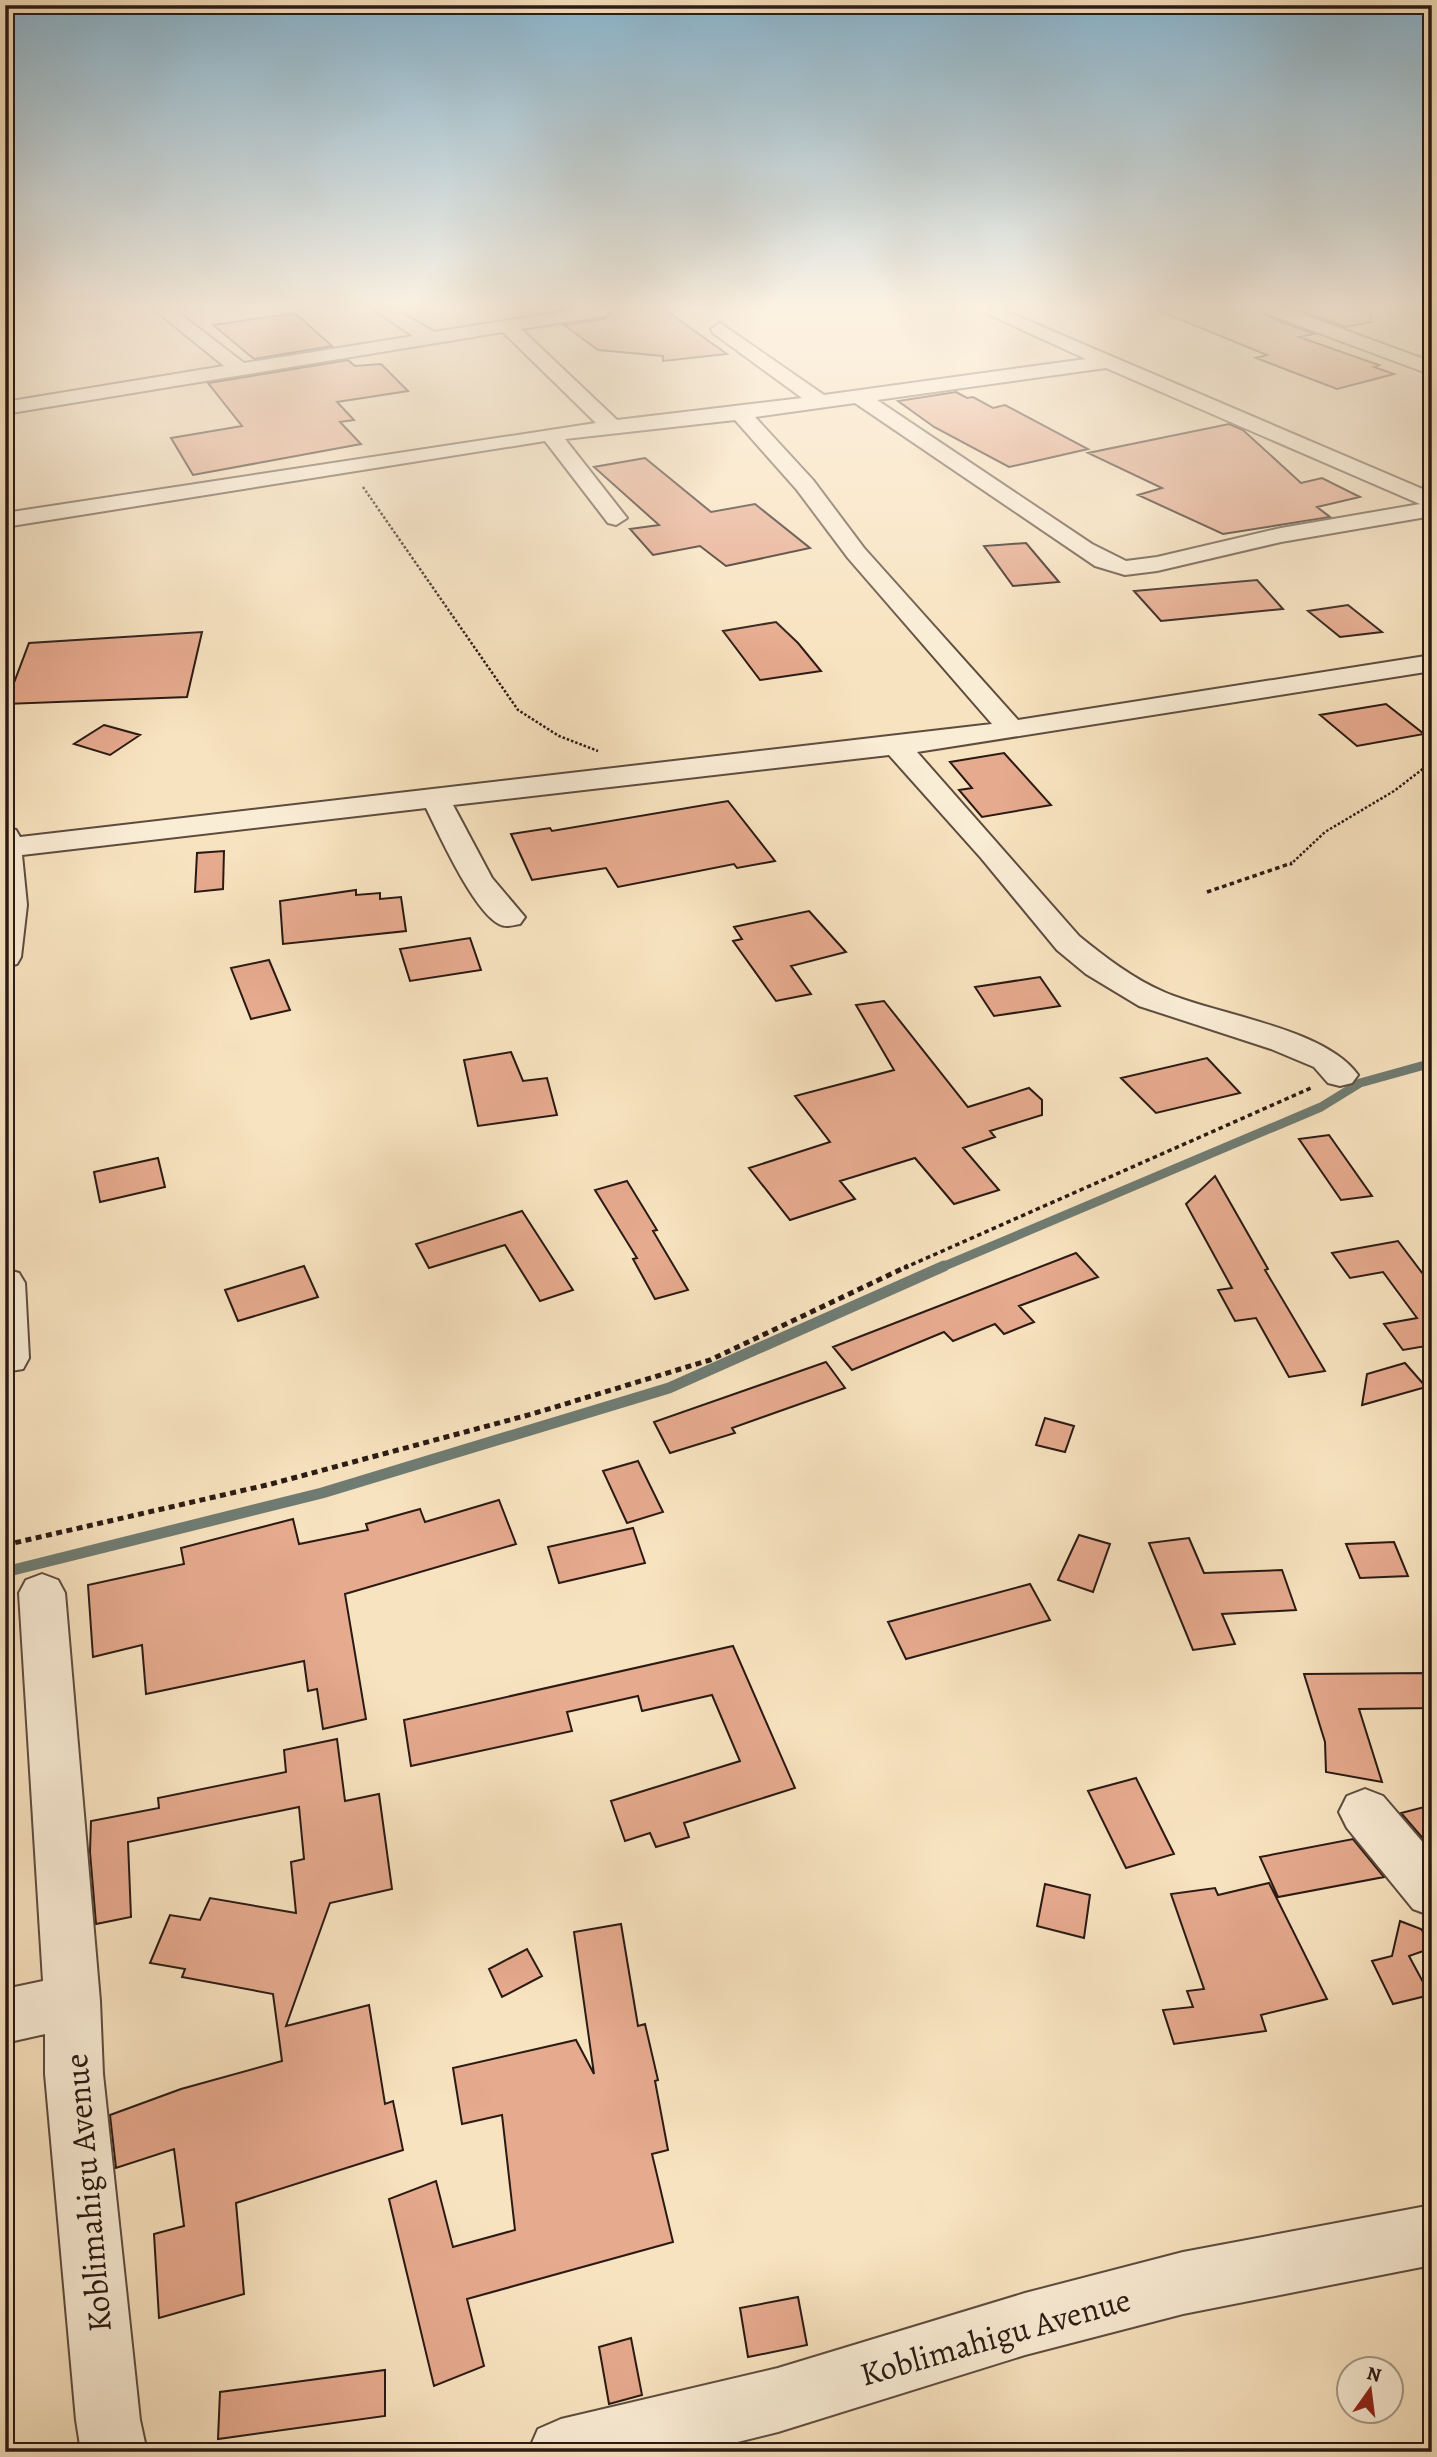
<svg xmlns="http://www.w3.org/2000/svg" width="1437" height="2457" viewBox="0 0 1437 2457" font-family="Alegreya,serif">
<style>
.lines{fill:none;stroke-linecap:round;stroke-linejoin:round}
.stream-far1{stroke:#6f7c73;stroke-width:9}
.stream{stroke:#6f7c73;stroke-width:11}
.building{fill:#e6aa8e;stroke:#2a1a14;stroke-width:2}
.minor-casing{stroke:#5e4c3f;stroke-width:4}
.path-far2{stroke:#2a1a14;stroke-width:2.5;stroke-dasharray:2.5 2;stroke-linecap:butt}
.path-far1{stroke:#2a1a14;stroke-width:3.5;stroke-dasharray:4.5 3.5;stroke-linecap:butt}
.path{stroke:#2a1a14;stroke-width:5;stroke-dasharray:6 4.5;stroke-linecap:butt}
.minor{fill:#faedd6;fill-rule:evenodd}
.labels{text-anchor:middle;stroke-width:5;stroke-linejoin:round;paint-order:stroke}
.near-street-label{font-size:33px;fill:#2a1a14;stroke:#faedd6}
</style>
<rect width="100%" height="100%" fill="#f8e3c0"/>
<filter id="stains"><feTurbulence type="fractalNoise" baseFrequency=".00286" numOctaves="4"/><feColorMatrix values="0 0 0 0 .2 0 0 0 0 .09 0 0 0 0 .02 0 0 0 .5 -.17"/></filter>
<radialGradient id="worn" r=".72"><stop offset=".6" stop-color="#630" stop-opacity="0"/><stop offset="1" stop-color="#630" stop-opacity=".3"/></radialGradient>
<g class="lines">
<path class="stream-far1" d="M940,1268L1321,1107L1360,1083L1432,1063"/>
<path class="stream" d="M5,1572L322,1493L669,1388L944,1266"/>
</g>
<path class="building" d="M615,310H665L727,354L663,361V356L598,350L564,325L604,319Z
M1157,310H1262L1267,316L1314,334L1299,337L1379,365L1374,367L1394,374L1337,389L1256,358L1267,355Z
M1296,310H1370L1371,322L1345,327Z
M295,313L332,346L254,359L213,325Z
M348,360L355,366L381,364L408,391L337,402L354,420L340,422L361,444L193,475L171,438L242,426L208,383Z
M956,392L967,398L973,397L993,408L1005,405L1088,449L1009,467L934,427L898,401Z
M1229,424L1243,430L1301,483L1322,478L1360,497L1317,507L1330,517L1223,534L1138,495L1162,488L1088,453Z
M645,458L711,512L755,504L810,548L726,566L700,546L653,555L630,529L659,525L594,467Z
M1026,543L1059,582L1013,586L984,546Z
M1257,580L1283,609L1161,621L1134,591Z
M1348,605L1382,632L1340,637L1308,611Z
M776,622L798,643L821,671L760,680L723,631Z
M202,632L187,697L6,704L29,643Z
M1386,704L1424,734L1357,746L1320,715Z
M104,725L140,735L110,755L74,744Z
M1004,753L1051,805L982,817L959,790L972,788L950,762Z
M728,801L775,861L737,868L734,864L618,887L606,868L532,880L511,834L550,828L552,831Z
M224,851L223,889L195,892L197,853Z
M356,890V895L380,893V899L401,897L406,931L283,944L280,901Z
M809,911L846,952L791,966L811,994L776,1001L733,941L742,939L734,927Z
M470,938L481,970L410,981L400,949Z
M269,960L290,1010L251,1019L231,968Z
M1040,977L1060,1006L994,1016L975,987Z
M884,1001L968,1107L1029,1088L1042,1100V1115L990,1131L995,1137L963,1148L999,1190L954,1204L915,1158L840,1181L855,1199L790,1220L749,1168L830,1142L795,1096L894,1070L856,1005Z
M511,1052L523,1081L547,1078L557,1115L478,1126L464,1060Z
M1207,1058L1240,1093L1156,1113L1121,1078Z
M1329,1135L1372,1196L1341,1200L1299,1139Z
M158,1158L165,1187L100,1202L94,1172Z
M1215,1176L1268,1269L1265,1270L1325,1371L1289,1377L1256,1318L1235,1321L1218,1290L1232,1288L1186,1204Z
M627,1181L657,1230L653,1231L688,1290L655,1299L633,1259L637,1258L595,1190Z
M522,1211L573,1290L540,1301L505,1245L429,1268L416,1244Z
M1398,1241L1432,1286V1345L1403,1350L1384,1324L1417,1318L1383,1272L1350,1278L1332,1253Z
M1076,1253L1098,1277L1019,1306L1034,1322L1004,1334L995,1324L953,1341L944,1332L852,1370L833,1347Z
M304,1266L318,1297L238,1321L225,1290Z
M826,1362L845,1388L732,1428L735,1433L670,1453L654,1422Z
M1405,1363L1426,1387L1362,1405L1367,1374Z
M1045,1418L1074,1426L1065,1452L1036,1445Z
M638,1461L663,1512L627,1523L603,1471Z
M499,1500L516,1544L345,1594L366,1719L323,1729L317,1689L308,1691L304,1661L146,1694L142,1645L93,1657L88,1585L184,1564L181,1548L293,1519L299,1544L368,1530L366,1524L420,1509L425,1522Z
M633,1528L645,1563L559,1583L548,1547Z
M1079,1535L1110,1544L1093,1592L1058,1580Z
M1189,1538L1204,1573L1282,1570L1296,1610L1222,1614L1235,1644L1193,1650L1149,1543Z
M1394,1542L1408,1576L1360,1578L1346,1544Z
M1030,1584L1050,1620L906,1659L888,1622Z
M733,1646L795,1788L684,1823L689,1837L656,1847L650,1833L625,1841L611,1801L740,1761L712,1695L642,1711L638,1696L567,1712L572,1731L411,1766L404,1720Z
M1432,1673V1708L1359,1709L1382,1782L1326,1772L1325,1742L1304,1674Z
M337,1739L345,1801L379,1794L392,1889L330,1903L286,2026L369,2005L385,2104L393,2101L403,2150L236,2203L244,2294L159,2318L154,2234L184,2226L174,2149L116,2168L110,2115L181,2089L282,2061L273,1994L182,1977L185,1969L150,1963L170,1915L200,1920L210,1898L296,1913L291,1862L304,1859L299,1807L128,1842L131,1917L96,1924L90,1852L91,1821L159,1808L158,1798L286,1772L284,1750Z
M1136,1778L1174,1854L1126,1868L1088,1791Z
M1432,1805V1849L1401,1813Z
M1353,1839L1384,1877L1278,1897L1260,1857Z
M1269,1883L1327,1999L1261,2015L1266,2031L1174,2044L1163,2010L1193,2007L1187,1991L1204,1989L1171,1894L1215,1888L1218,1895Z
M1045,1884L1090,1895L1084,1938L1037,1926Z
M1400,1921L1421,1929L1432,1945V1948L1409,1956L1430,1995L1393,2004L1372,1961L1392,1956Z
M621,1924L638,2026L645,2024L658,2080L655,2081L668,2150L652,2154L673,2242L467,2299L484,2366L434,2386L389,2199L436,2181L453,2247L515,2230L502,2115L462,2124L453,2068L576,2040L594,2074L574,1932Z
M527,1949L542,1976L502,1997L489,1969Z
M798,2297L807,2345L748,2357L740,2308Z
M631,2338L642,2395L609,2404L599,2347Z
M385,2370V2416L218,2439L220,2392Z"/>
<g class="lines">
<g class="minor-casing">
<path id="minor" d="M155,310H175L244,363L413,336L375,310H396L434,332L573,310H613L604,316L521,329L617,420L802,398L713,333L711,329L720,323L824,395L1086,359L979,310H1003L1432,493V516L1281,542L1157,571L1125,575L1095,566L855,403L755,417L813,480L864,548L1018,720L1432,655V671L917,752L1079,936C1105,957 1133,979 1164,992C1217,1015 1325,1028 1358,1075L1352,1083L1340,1086L1328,1083L1314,1067L1271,1049L1139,1006L1086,974L1057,950L981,858L889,755L453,805L492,878L525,917L520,924C513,925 506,928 499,924C473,910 440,836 426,808L22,855L27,905L21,957L17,964L5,967V827L16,830L20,837L992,724L848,558L797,490L735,420L565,439L627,518L616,525L608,523L545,441L5,527V513L596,423L503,332L5,414V402L224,366ZM1106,368L1420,504L1281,528L1157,557L1126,561L1092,544L877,400Z
M1265,310H1290L1432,362V375L1268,314Z
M5,1269L19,1273L25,1283L29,1358L23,1369L5,1372Z
M42,1574L58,1580L65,1593L100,2001L103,2074L140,2420L147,2452H81L76,2420L45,2074V2034L5,2043V1989L43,1981L19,1593L26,1580Z
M1365,1789L1383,1796L1432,1853V1916L1413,1909L1347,1828L1339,1812L1347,1796Z
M1432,2205V2265L1183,2314L1025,2355L778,2432L697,2452H528L538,2429L561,2419L778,2368L1025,2293L1183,2252Z"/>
</g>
<path class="path-far2" d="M363,487L518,710L559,736L598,751
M1290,865L1325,832L1394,791L1432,762"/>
<path class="path-far1" d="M1207,892L1292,863
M904,1268L1311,1088"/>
<path class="path" d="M5,1545L271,1484L532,1414L710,1360L908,1266"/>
<use href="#minor" class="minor"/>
</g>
<linearGradient id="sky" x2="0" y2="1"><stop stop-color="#8ab8d3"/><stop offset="0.47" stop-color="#fcf2e3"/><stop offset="1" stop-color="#fcf2e3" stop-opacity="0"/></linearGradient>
<rect width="1437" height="654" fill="url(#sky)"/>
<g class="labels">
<g class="near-street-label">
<text transform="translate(87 2193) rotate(-95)" y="12">Koblimahigu Avenue</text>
<text transform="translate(995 2336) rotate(-16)" y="12">Koblimahigu Avenue</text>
</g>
</g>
<rect width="1437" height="2457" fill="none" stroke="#f8e3c0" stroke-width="28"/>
<rect x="7" y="7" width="1423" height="2443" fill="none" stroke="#2a1a14" stroke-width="3.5"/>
<rect x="14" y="14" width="1409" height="2429" fill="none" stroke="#2a1a14" stroke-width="2"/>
<g transform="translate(1370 2390) rotate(14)"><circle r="33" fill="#faedd6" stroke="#a79988" stroke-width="2"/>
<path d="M0-5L12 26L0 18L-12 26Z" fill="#8f2418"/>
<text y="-10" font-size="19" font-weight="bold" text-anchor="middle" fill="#2a1a14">N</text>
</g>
<rect width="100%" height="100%" filter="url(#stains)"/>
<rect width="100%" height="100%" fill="url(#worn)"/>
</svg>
